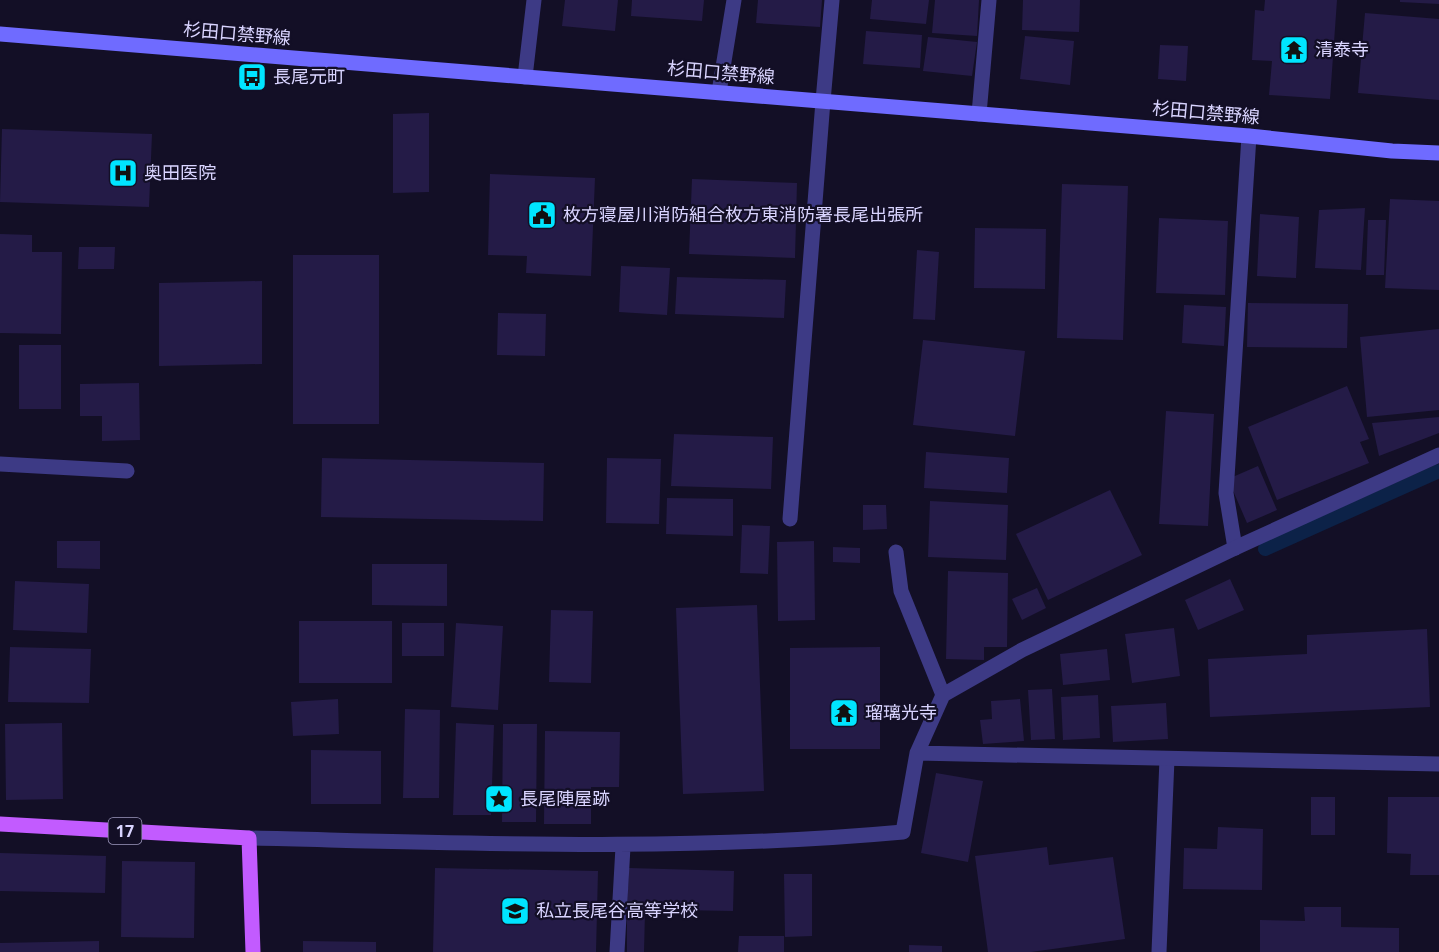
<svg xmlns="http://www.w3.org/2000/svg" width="1439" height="952" viewBox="0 0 1439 952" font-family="'Noto Sans','Noto Sans JP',sans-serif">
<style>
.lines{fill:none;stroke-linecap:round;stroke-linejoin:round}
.stream{stroke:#0c2248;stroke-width:14}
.building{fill:#241b47}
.service{stroke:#3d3a85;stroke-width:15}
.minor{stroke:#3d3a85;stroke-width:15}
.secondary{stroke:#6f6bff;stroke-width:15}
.primary{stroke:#c25bff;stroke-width:15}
.labels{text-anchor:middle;stroke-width:4.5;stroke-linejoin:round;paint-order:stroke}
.shield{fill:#130f26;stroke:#9e99be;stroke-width:1.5}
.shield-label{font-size:16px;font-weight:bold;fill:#d9d4ff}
.street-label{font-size:18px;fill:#d9d4ff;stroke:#130f26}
.poi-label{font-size:18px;fill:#d9d4ff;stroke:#130f26;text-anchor:start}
</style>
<rect width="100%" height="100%" fill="#130f26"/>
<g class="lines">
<path class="stream" d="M1265,549L1439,471"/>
</g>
<path class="building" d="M565,0H618L615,31L562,26Z
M632,0H704L702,21L631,16Z
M758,0H822L820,27L756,23Z
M872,0H929L926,24L870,19Z
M935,0H979L977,36L932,33Z
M1023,0H1080L1079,32L1022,30Z
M1265,0H1337L1330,99L1269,95L1272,61L1252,60L1255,10L1264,11Z
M1400,0H1439V4L1400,2Z
M1365,13L1439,19V100L1358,93Z
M866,31L922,35L920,68L863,64Z
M1025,36L1074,41L1070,85L1020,79Z
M928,37L977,42L972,76L923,71Z
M1160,45L1188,46L1186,81L1158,79Z
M429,113V192L393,193V114Z
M2,129L152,134L149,207L0,202Z
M490,174L595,178L591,276L526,273L527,256L488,255Z
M692,179L797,183L795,258L689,254Z
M1062,184L1128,186L1123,340L1057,338Z
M1390,199L1439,201V290L1385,288Z
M1365,208L1361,270L1315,268L1319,210Z
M1260,214L1299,217L1296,278L1257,276Z
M1159,218L1228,221L1225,295L1156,293Z
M1368,220H1386L1384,275H1366Z
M975,228L1046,229L1045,289L974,288Z
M0,234L32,235V252H62L61,334L0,333Z
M79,247H115L114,269H78Z
M917,250L939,252L935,320L913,319Z
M293,255H379V424H293Z
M621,266L670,268L667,315L619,312Z
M677,277L786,280L784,318L675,314Z
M262,281V364L159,366V283Z
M1248,303L1348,304L1347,348L1247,347Z
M1184,305L1226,307L1224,346L1182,343Z
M498,313L546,314L545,356L497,355Z
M1439,329V410L1367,417L1360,337Z
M923,340L1025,351L1015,436L913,425Z
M19,345H61V409H19Z
M139,383L140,440L102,441V416H80V384Z
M1347,386L1369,439L1360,442L1369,463L1277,500L1248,427Z
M1166,411L1214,414L1208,526L1159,524Z
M1439,417V433L1379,456L1372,423Z
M674,434L773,437L771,489L671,486Z
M926,452L1009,458L1007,493L924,488Z
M322,458L544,463L543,521L321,517Z
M607,458L661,459L659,524L606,523Z
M1258,466L1277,510L1247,523L1228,479Z
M1110,490L1142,555L1048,600L1016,534Z
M667,498L733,499V536L666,534Z
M930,501L1008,505L1006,560L928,557Z
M863,505H886L887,529L863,530Z
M742,525L770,526L768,574L740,573Z
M57,541H100V569L57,568Z
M814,541L815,620L778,621L777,542Z
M833,547L860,548V563L833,562Z
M372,564H447V606L372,605Z
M948,571L1008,573L1007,647H984V660L946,659Z
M1230,579L1244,610L1198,630L1185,600Z
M15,581L89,584L87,633L13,630Z
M1037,588L1046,608L1022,620L1012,599Z
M757,605L764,791L683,794L676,608Z
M551,610L593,611L591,683L549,682Z
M299,621H392V683H299Z
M402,623H444V656H402Z
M456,623L503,626L498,710L451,707Z
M1174,628L1180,676L1132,683L1125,634Z
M1427,629L1430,707L1210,717L1208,659L1307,654V635Z
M10,647L91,649L89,703L8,702Z
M880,647V749H790V648Z
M1107,649L1110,680L1063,685L1060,654Z
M1052,689L1055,739L1031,740L1028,690Z
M1098,695L1100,738L1063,740L1061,697Z
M338,699L339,734L293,736L291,702Z
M1020,699L1024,741L983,744L980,720L992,719L991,701Z
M1166,703L1168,739L1113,742L1111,706Z
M405,709L440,710L439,798H403Z
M62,723L63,799L6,800L5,724Z
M456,723L494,725L491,815H453Z
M503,724H537L536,822H502Z
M545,731L620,732L619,787H591V824H544Z
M311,750L381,751V804H311Z
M936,773L983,781L968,862L921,853Z
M1311,797H1335V835H1311Z
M1388,797H1439V875H1410L1411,854L1387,853Z
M1218,827L1263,829L1262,890L1183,889L1184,848L1217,849Z
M1047,847L1049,865L1113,857L1125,939L1031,952H988L975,856Z
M0,853L106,856L105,893L0,891Z
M122,861L195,862L194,938L121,937Z
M435,868L598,871L596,952H433Z
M629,868L734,871L733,911L627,909Z
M784,874H812V936L785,937Z
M1304,907H1341V927L1399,928V952H1260V920L1305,921Z
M627,912H645L644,952H627Z
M739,936H784V952H738Z
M99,941V952H0V943Z
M303,941L376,942V952H303Z
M909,945L942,946V952H909Z"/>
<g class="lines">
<path class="service" d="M823,101L832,0
M979,114L989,0
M0,464L127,471
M1235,548L1226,493L1249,136
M896,552L901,591L943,695
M1159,952L1167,759"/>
<path class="minor" d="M525,77L534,0
M719,92L734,0
M790,519L823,101
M917,753L1439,764
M249,838C468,843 685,852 903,832L917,753L943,695L1022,650L1235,548L1439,455
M617,952L623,847"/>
<path class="secondary" d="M0,34L1249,136L1392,151L1439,153"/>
<path class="primary" d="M0,824L249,838L253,952"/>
</g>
<defs>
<g id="temple-square" transform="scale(1.5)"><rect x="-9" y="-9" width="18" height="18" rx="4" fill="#00e5ff" stroke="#130f26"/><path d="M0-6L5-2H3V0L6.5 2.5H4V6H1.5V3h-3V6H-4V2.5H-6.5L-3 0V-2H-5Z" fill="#111"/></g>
<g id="bus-square" transform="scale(1.5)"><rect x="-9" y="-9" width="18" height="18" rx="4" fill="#00e5ff" stroke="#130f26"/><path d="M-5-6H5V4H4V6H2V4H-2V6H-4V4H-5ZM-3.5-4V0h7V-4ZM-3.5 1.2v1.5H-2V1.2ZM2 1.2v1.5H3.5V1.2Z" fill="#111"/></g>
<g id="hospital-square" transform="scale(1.5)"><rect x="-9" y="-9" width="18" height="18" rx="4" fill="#00e5ff" stroke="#130f26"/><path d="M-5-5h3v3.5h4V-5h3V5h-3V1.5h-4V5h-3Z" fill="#111"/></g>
<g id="civic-square" transform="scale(1.5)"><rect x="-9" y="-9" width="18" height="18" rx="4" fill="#00e5ff" stroke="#130f26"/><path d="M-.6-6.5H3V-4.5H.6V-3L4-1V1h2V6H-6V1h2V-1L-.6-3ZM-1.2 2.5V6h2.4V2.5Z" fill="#111"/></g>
<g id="sight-square" transform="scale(1.5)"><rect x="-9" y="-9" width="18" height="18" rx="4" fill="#00e5ff" stroke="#130f26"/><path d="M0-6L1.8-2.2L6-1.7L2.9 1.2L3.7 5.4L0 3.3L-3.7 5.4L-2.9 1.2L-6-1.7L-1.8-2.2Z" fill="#111"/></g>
<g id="school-square" transform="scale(1.5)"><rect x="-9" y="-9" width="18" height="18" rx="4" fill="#00e5ff" stroke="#130f26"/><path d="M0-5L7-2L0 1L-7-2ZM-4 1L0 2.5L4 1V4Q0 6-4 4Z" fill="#111"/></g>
</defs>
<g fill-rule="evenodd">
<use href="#temple-square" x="1294" y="50"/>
<use href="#bus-square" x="252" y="77"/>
<use href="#hospital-square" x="123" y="173"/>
<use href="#civic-square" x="542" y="215"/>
<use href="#temple-square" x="844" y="713"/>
<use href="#sight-square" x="499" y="799"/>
<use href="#school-square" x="515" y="911"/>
</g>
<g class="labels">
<rect class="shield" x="108.5" y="818" width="33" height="26" rx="4.5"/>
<g class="shield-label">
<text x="125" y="837">17</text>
</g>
<g class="street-label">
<text transform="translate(237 34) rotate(5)" y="6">杉田口禁野線</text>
<text transform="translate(721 73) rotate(5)" y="6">杉田口禁野線</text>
<text transform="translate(1206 113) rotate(5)" y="6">杉田口禁野線</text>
</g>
<g class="poi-label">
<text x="1315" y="56">清泰寺</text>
<text x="273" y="83">長尾元町</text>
<text x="144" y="179">奥田医院</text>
<text x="563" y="221">枚方寝屋川消防組合枚方東消防署長尾出張所</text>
<text x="865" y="719">瑠璃光寺</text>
<text x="520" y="805">長尾陣屋跡</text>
<text x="536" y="917">私立長尾谷高等学校</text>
</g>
</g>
</svg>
